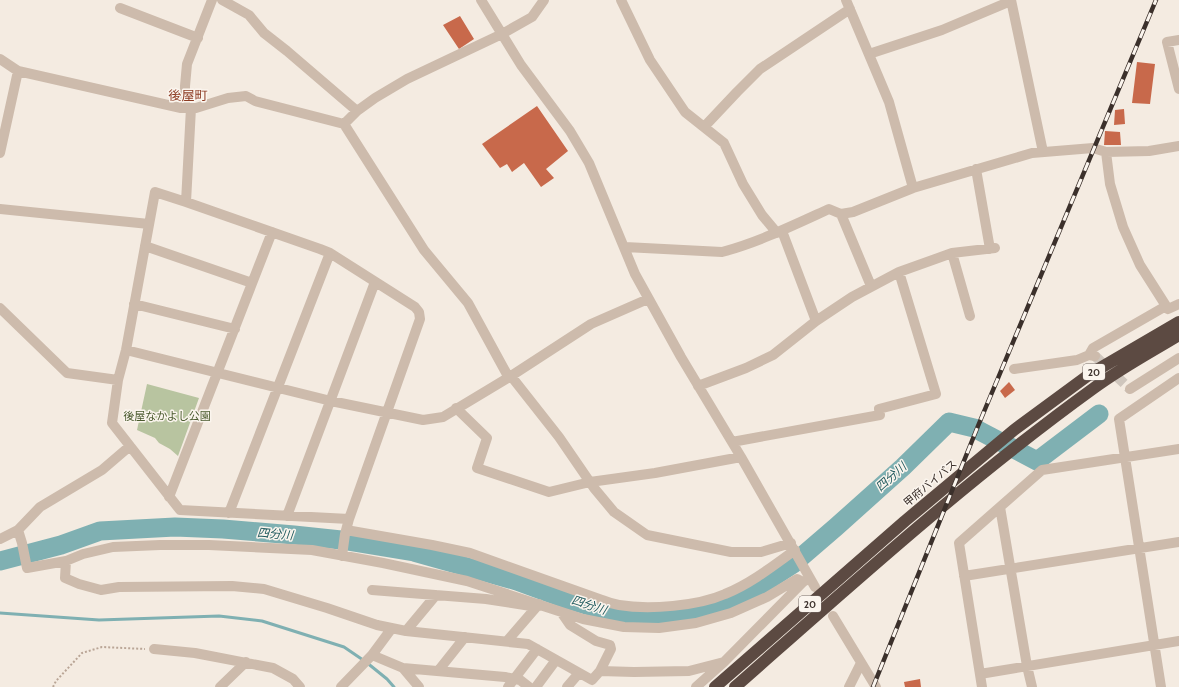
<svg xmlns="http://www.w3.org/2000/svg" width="1179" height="687" viewBox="0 0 1179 687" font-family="Cabin,'Noto Sans JP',sans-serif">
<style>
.green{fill:#b8c4a0}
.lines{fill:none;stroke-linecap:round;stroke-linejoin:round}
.stream{stroke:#7fb0b2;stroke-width:3}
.river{stroke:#7fb0b2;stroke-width:19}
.building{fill:#c8694b}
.minor-tunnel{stroke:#cfc6bd;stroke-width:10;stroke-dasharray:10 5;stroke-linecap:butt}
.path{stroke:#b9a596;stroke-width:2;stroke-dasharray:2 2;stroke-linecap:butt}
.minor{stroke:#cdbbac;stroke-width:10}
.highway{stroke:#5c4a42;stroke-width:12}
.rail-casing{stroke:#3b302b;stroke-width:4.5}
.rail{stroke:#fbf5ee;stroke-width:3;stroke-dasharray:9;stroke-linecap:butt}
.labels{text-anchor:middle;stroke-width:3;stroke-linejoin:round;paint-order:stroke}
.shield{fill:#fbf5ee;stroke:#756b66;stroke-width:1}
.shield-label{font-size:10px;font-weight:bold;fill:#3b302b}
.park-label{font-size:11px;fill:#4a5a2e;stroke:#fbf5ee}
.street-label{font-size:11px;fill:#3b302b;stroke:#fbf5ee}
.water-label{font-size:12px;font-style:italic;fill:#1f5a5e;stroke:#fbf5ee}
.quarter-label{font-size:13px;fill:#8c3b22;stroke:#fbf5ee}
</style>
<rect width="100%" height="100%" fill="#f4ebe1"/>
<path class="green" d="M147,384L199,398L178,456L170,449L159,443L155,438L137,430Z"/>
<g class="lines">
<path class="stream" d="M0,613L99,620L219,616L262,621L344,647L366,662L387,679L394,687"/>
<path class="river" d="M0,561L61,545L100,531L175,527L223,529L294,535L341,540L414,552L517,581L566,599L611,612L651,617L688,612L721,605L758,587L793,564L836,527L903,467L949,422L974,428L1037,461L1099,414"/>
</g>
<path class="building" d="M460,16L474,39L459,49L443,25Z
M1137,62L1155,64L1150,104L1132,103Z
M537,106L568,151L546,169L554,178L541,187L524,163L512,172L507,164L500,168L482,144Z
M1124,109L1125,124L1114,125L1115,110Z
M1105,131L1120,132L1121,145H1104Z
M1009,382L1015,390L1005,398L1000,391Z
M920,679L921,687H905L904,682Z"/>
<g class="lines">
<path class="minor-tunnel" d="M1095,356L1130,389"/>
<path class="path" d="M53,687L56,681L82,653L102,647L145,649"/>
<path class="minor" d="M222,0L249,15L264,33L287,51L357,111L344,124
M481,0L521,65L570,131L589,163L635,274L681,357L741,457L815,587
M621,0L650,60L685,112L724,143L743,184L762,215L777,233
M846,0L889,102L913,188
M1011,0L1043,152
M120,8L198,38
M1179,40L1167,42L1179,89
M869,54L942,30L1011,1
M0,59L18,71L181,108H196L228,98L246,96L255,101L344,124L424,250L468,303L509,378
M185,108V86L187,64L212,0
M357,111L375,98L407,79L502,34L532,17L544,0
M704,127L737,92L760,69L850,9
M1106,152L1110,184L1123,227L1140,265L1168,309L1179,304
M0,153L18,71
M976,169L990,249
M186,202L191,108
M0,209L149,224
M841,214L871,286
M782,231L816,321
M145,246L252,283
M625,247L722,252C759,242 794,225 829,209L841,214L853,212L913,188L1032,153L1093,148L1106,152L1149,151L1179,146
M952,253L970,316
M134,304L235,329
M0,308L67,373L118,380
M126,350L331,401L423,420L443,417L511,376L591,324L648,299
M1089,355L1093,348L1166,306
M1014,369L1077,360L1089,355L1095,356
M511,376L559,437L594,488L614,512L647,535L731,552H761L791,543
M698,386L746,368L773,355L816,321L852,297L899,272L952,253L995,248
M1130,389L1179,358
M456,408L487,438L477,468L549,492L590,482L655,473L741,457
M732,442L880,415L879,409L936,394L899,272
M169,497L272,232
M1000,507L1027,666L1032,687
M229,513L330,253
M287,516L375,282
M18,530L40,507L102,470L130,446
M346,530L432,545L470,553L602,600C607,602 613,604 619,605C649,610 698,606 725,594C750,584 773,566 795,550
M0,539L18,530L22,543L27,568L66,561L83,554L113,547L160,545H209L312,550L383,563L467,581L583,619L624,627L659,628L696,623L731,613L767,597L797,579L803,582
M342,556L345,534L349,519L420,319L419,312L415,307L330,253L320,249L186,202L155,192L126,350L118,380L112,423L180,510L349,519
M66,561L65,578L79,584L101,590L119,587L232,586L264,589L327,608L377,625L406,631L528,644L592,680L600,671L634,672L689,671L724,662
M964,576L1179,542
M372,590L486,599L531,606
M561,612L570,625L596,641L610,645L611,649L600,671
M833,616L876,687
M406,631L436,595
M507,641L539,604
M154,649L195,653L273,668L293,679L300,687
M372,655L392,628
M403,668L419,687
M438,671L465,637
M980,674L1179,641
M220,687L246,662
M341,687L372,655L403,668L505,677L520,680L529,687
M508,687L537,649
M536,687L556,660
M567,687L579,673
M696,687L724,662L803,582L808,579
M849,687L861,663
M982,687L959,543L1042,470L1179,449
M1161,687L1119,419L1179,378"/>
<path class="highway" d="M715,687L905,521L1014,430L1090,374L1179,322
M735,687C852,584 968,479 1094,388C1121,368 1151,352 1179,335"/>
<g class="rail-casing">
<path id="rail" d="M873,687L978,426L1156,0"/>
</g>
<use href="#rail" class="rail"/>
</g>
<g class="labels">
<g class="shield">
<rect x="1083" y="364" width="22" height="16" rx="3"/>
<rect x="799" y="596" width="22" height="16" rx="3"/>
</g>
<g class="shield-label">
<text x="1094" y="376">20</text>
<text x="810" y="608">20</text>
</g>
<g class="park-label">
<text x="167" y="420">後屋なかよし公園</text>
</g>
<g class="street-label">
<text transform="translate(930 483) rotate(-40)" y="4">甲府バイパス</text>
</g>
<g class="water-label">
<text transform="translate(891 477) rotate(-42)" y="4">四分川</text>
<text transform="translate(275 534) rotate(5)" y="4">四分川</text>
<text transform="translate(589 605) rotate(18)" y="4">四分川</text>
</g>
<g class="quarter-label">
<text x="188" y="100">後屋町</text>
</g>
</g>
</svg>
